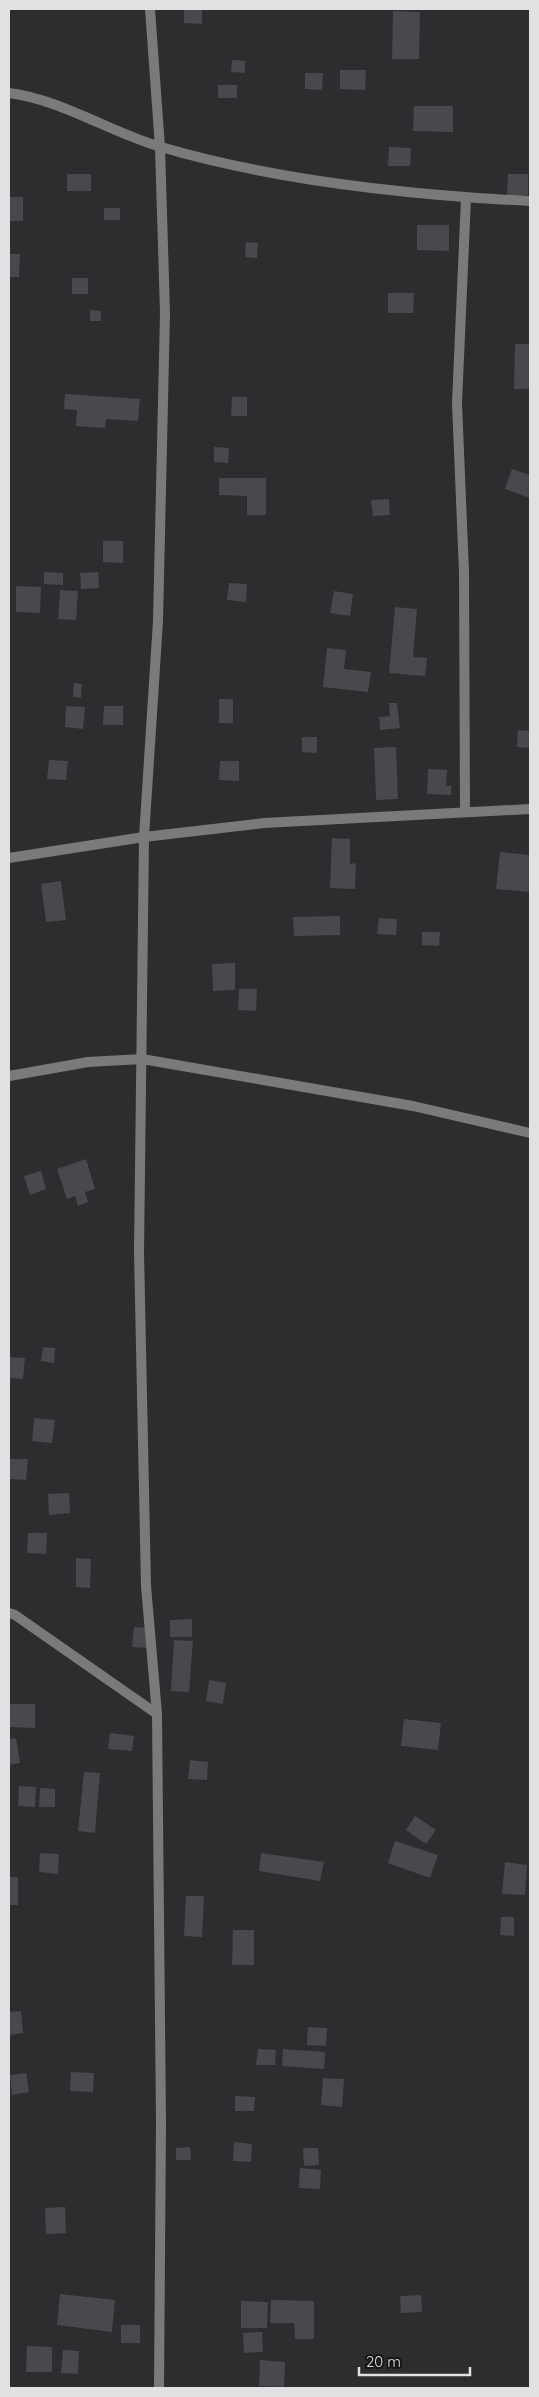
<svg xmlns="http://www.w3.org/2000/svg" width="539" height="2397" viewBox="0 0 539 2397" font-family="Quicksand,sans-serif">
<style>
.building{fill:#48494c}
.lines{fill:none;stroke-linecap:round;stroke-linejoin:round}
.minor{stroke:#797b7a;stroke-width:10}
</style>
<rect width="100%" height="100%" fill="#2c2d2f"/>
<path class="building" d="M184,9H202V24L184,23Z
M393,11L420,12L419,59H392Z
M232,60L245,61V73L231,72Z
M340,70H366L365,90L340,89Z
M305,73H323L322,90L305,89Z
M218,85H237V98H218Z
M414,106H453V132L413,131Z
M389,147L411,148L410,166H388Z
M67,174H91V191H67Z
M508,174H528V195H507Z
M9,197H23V221H9Z
M104,208H120V220H104Z
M417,225H449V251L417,250Z
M246,242L258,243L257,258L245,257Z
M9,254H20L19,277H9Z
M72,278H88V294H72Z
M388,293H414L413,313H388Z
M90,310L101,311V321H90Z
M515,344H530V389H514Z
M65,394L140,399L138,421L106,419L105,428L76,426L77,410L64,409Z
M232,397H247V416H231Z
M214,447L229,448L228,463L214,462Z
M512,469L530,475V498L505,489Z
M219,478H266V515H247V496L219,495Z
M389,499L390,515L373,516L371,500Z
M103,541H123V563L103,562Z
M44,572L63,573V585L44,584Z
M98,572L99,588L81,589L80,573Z
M229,583L247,584L246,602L227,600Z
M16,586L41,587L40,613L16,612Z
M60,590L78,591L76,620L58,619Z
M334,591L353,594L350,616L330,613Z
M395,607L417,609L413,657L427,658L425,676L389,673Z
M327,648L346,650L344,669L371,672L368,692L323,687Z
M74,683L82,684L81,698L73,697Z
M219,699H233V723H219Z
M389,703H397L400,728L380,730L379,717L390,716Z
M66,706L85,707L83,729L65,727Z
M104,706H123V725H103Z
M518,730L530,731V748L517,747Z
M302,737H317V753L302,752Z
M396,747L398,799L376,800L374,748Z
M49,760L68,761L66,780L47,779Z
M220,761H239V781L219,780Z
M428,769L447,770L446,786H451V795L427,794Z
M332,838L350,839V864L356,863L355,889L330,888Z
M500,852L530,855V892L496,889Z
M61,881L66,920L46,922L41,884Z
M340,916V935L294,936L293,917Z
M379,918L397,919L396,935L377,934Z
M422,932H440L439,946L422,945Z
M235,963V990L213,991L212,964Z
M239,989H257L256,1011L238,1010Z
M86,1159L95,1189L85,1192L88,1202L78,1206L75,1196L67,1199L57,1169Z
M41,1171L46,1189L30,1195L24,1176Z
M43,1347L55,1348L54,1363L41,1361Z
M9,1357L25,1358L23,1379L9,1378Z
M34,1418L55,1420L52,1443L32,1441Z
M9,1459H28L26,1480L9,1479Z
M69,1493L70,1513L49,1515L48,1494Z
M28,1533H47L46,1554L27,1553Z
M76,1558L91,1559L90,1588L76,1587Z
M192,1619V1637H170V1620Z
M134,1627L150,1628L148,1648L132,1647Z
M174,1640L193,1641L189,1692L171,1691Z
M209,1680L226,1683L223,1704L206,1701Z
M9,1704H35V1728L9,1727Z
M404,1719L441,1723L438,1750L401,1746Z
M110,1733L134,1736L132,1751L108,1749Z
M16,1738L20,1763L9,1765V1739Z
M190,1760L208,1762L207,1780L188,1779Z
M84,1772L100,1773L95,1833L78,1831Z
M19,1786L36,1787L35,1807L18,1806Z
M40,1788L55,1789V1807H39Z
M415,1816L436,1830L426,1844L406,1830Z
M395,1841L438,1855L430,1878L388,1863Z
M40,1853L59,1854L58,1874L39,1872Z
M261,1853L324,1862L320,1881L259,1871Z
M505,1862L527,1865L525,1895L502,1894Z
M9,1877H18V1905H9Z
M186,1896H204L202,1937L184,1936Z
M501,1917H514V1936L500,1935Z
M233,1930H254V1965H232Z
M21,2011L23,2033L9,2035V2012Z
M308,2027L327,2028L326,2046L307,2045Z
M258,2049L276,2050L275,2065H256Z
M283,2049L325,2052L324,2069L282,2066Z
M71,2072L94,2073L93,2092L70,2091Z
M26,2073L29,2092L12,2095L10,2075Z
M323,2078L344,2079L342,2107L321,2105Z
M235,2096L255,2097L254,2111H235Z
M234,2142L252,2144L251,2162L233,2161Z
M190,2147L191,2160H176V2148Z
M303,2148H318L319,2165L304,2166Z
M300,2168L321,2170L320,2189L299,2188Z
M65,2207L66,2233L46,2234L45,2208Z
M60,2294L115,2300L112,2332L57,2325Z
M421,2295L422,2312L401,2313L400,2296Z
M271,2300L314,2301V2339H295L294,2323H270Z
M241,2301L268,2302L267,2328H241Z
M121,2325H140V2343H121Z
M262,2332L263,2352L244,2353L243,2333Z
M27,2346L52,2347V2372H26Z
M63,2350L79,2351L78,2374L61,2373Z
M260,2360L285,2362L284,2387L259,2386Z"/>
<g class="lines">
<path class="minor" d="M150,9L160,147L165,313L158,621L144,837L139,1252L146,1586L157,1714L161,2123L159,2388
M9,93C63,100 109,132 161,147C277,181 409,195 530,201
M465,812L464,572L457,403L466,198
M9,858L144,837L264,823L530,809
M9,1076L88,1062L142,1059L413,1106L530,1133
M9,1613L15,1615L157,1714"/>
</g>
<rect width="539" height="2397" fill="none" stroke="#e0e1e2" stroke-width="20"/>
<path d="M359 2367v8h111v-8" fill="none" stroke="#e0e1e2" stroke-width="2.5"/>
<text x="366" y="2367" font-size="15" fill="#e0e1e2" stroke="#151516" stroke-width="4" paint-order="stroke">20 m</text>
</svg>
